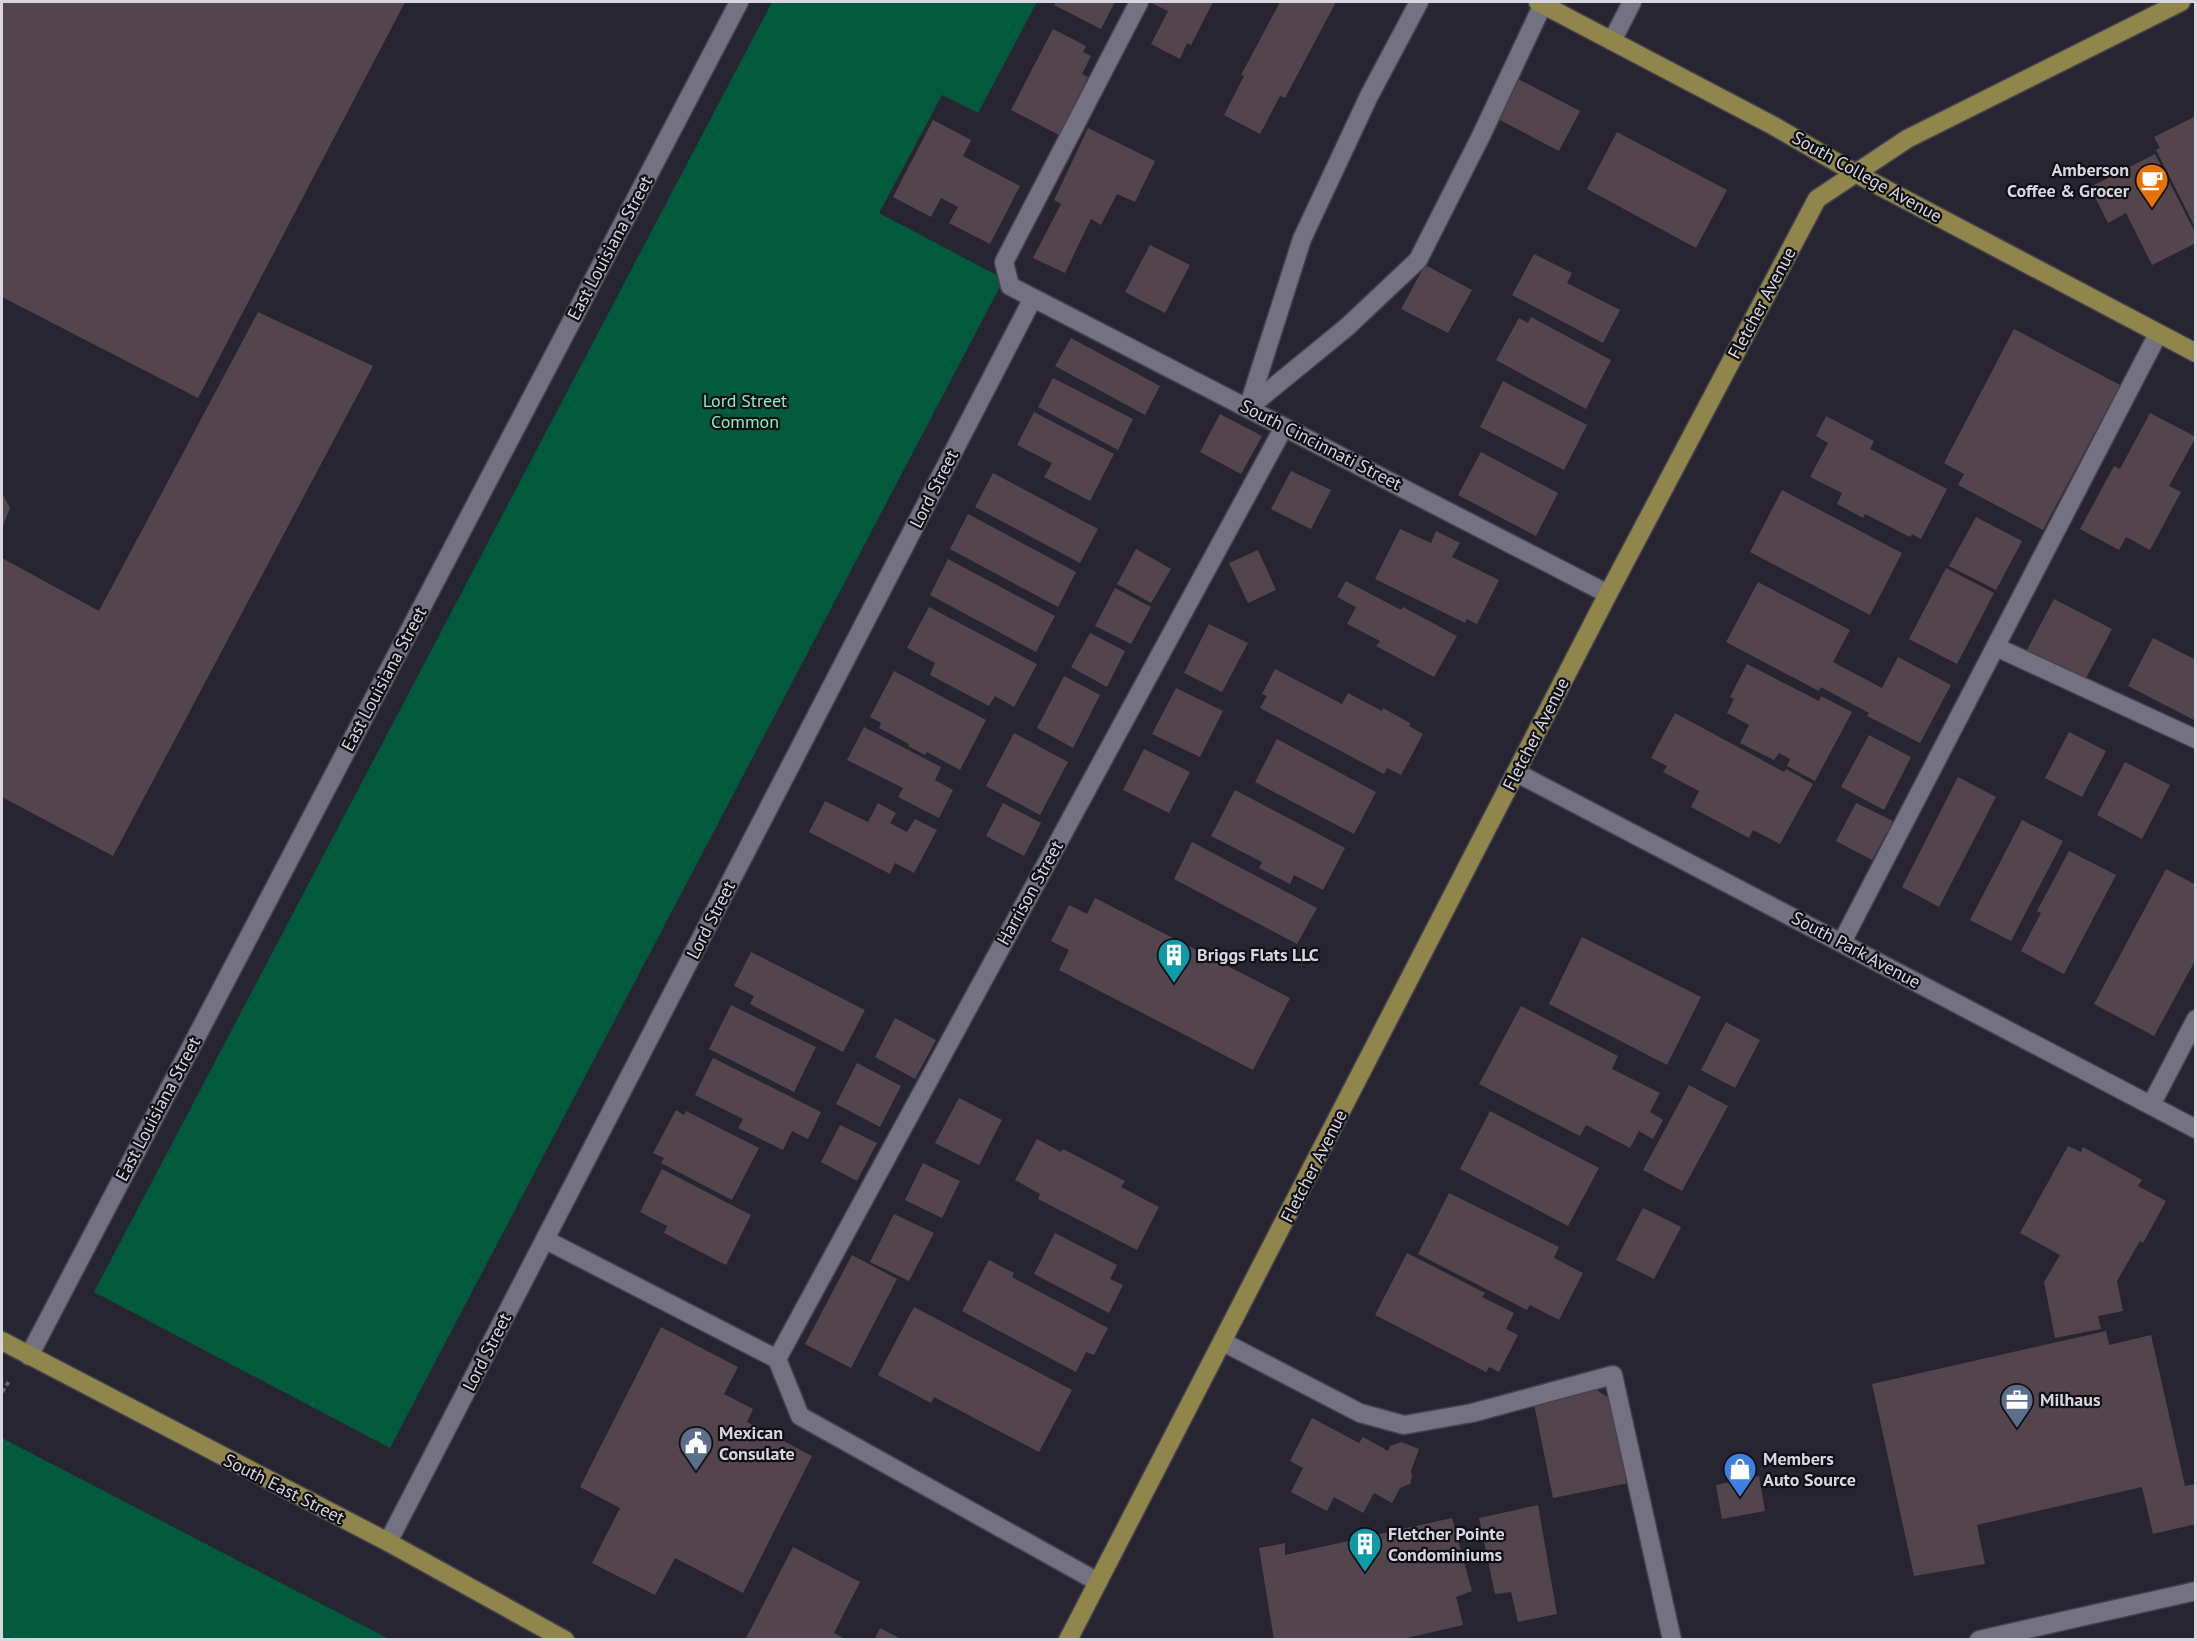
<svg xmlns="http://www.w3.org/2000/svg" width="2197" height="1641" viewBox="0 0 2197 1641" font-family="'PT Sans',sans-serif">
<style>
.green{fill:#025a3d}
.building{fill:#54454c}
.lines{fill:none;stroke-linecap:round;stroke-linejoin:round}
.minor-casing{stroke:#44424d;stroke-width:21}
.major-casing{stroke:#44424d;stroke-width:21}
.path{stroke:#63616d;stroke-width:4;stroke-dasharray:4.5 3;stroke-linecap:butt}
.minor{stroke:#747282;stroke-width:18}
.major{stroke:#90854a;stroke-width:18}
.labels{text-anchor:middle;stroke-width:4.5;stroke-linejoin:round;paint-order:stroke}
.poi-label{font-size:18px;font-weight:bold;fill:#d8d7e0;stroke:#100f15;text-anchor:start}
.street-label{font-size:18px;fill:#d8d7e0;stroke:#100f15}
.park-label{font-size:18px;fill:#86f0c0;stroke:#100f15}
</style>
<rect width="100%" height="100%" fill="#272532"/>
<path class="green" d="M772,2H1037L978,113L942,95L879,213L1004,279L390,1448L94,1292Z
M2,1438L389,1639H2Z"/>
<path class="building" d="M2,2H405L198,398L2,297Z
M1056,2H1115L1101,29L1054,5Z
M1149,2H1213L1191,45L1187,43L1180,59L1151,44L1168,11Z
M1280,2H1336L1285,98L1280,96L1260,134L1224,115L1244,76L1241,75Z
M1053,29L1086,46L1083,52L1091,56L1082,74L1088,77L1059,135L1011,110Z
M1518,79L1580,111L1559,151L1498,119Z
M2196,116V229L2156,150L2160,148L2154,137Z
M933,120L971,140L963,156L1020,186L990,244L949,223L958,207L941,198L931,217L893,197Z
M1088,128L1155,161L1135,202L1117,194L1101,225L1091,219L1065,273L1033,258L1061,204L1054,200Z
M1617,132L1727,190L1696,248L1587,189Z
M2155,154L2196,234V243L2152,265L2126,213L2108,223L2090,187Z
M1150,245L1190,265L1165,313L1125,292Z
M1534,254L1572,273L1567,283L1620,310L1603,343L1512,295Z
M1425,265L1472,290L1448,333L1401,309Z
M258,312L373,366L113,856L2,797V558L99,611Z
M1531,317L1611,360L1586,409L1496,360L1519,318L1528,323Z
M2014,329L2120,385L2043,530L1958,485L1964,474L1944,463Z
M1071,338L1160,386L1145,415L1055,366Z
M1053,378L1133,419L1118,450L1038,407Z
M1503,381L1587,425L1564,470L1480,427Z
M1034,412L1114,454L1090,501L1044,477L1052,463L1017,445Z
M2150,413L2196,437L2169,486L2181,492L2150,550L2126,537L2119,550L2080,529L2114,466L2120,469Z
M1220,414L1262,436L1241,474L1200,452Z
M1826,416L1874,441L1870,449L1947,489L1921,539L1912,534L1910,537L1865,514L1863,518L1837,504L1842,493L1810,477L1828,443L1816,436Z
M1481,452L1558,493L1536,536L1458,495Z
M1291,471L1331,490L1311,529L1271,509Z
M993,473L1098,529L1080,563L975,507Z
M1782,490L1902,553L1870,615L1750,552Z
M2,493L10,508L2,528Z
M968,514L1076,572L1058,607L950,549Z
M1976,517L2022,541L1996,590L1949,566Z
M1400,529L1431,543L1436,531L1460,543L1452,557L1499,580L1477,624L1467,619L1465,623L1375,579Z
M1136,549L1171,569L1151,603L1117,584Z
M1258,550L1276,590L1248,603L1229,563Z
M948,559L1055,616L1036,652L930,595Z
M1946,568L1994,593L1957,664L1909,639Z
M1346,581L1401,610L1403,607L1457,636L1434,677L1376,646L1380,641L1347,624L1356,607L1337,597Z
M1758,582L1850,630L1833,662L1882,688L1898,657L1951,685L1920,743L1867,716L1869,713L1821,687L1819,691L1726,642Z
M1115,588L1151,607L1131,644L1095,626Z
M2054,599L2112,629L2085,680L2027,650Z
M929,607L1037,664L1014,707L995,696L989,706L930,675L935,663L907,648Z
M1209,624L1248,643L1222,692L1184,673Z
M1090,633L1125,651L1107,687L1071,667Z
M2153,638L2196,660V721L2128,686Z
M1747,664L1819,701L1821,696L1852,712L1815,781L1787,766L1790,759L1779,753L1774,760L1740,743L1749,725L1727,713L1734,699L1730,697Z
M1275,669L1342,704L1348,693L1382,711L1383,708L1410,723L1409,726L1423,734L1401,775L1387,768L1384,774L1260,708L1267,696L1262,694Z
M894,671L986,720L960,770L927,752L925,755L908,746L909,744L879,728L881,723L870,717Z
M1064,676L1100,695L1073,748L1037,728Z
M1176,688L1223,711L1200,757L1152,734Z
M1675,713L1784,772L1786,769L1813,784L1780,844L1753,830L1749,838L1691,807L1699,791L1663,772L1667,766L1651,758Z
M864,727L941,767L935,780L953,790L939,818L898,797L903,788L847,760Z
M2069,732L2106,751L2082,797L2045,778Z
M1014,733L1068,762L1040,815L986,786Z
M1869,735L1911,757L1884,810L1841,787Z
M1277,739L1376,792L1354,834L1255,782Z
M1144,749L1190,772L1169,813L1123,790Z
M2125,762L2170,785L2142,839L2097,815Z
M1958,777L1996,797L1939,907L1902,887Z
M1235,790L1345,848L1323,890L1294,875L1290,884L1259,868L1262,862L1211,836Z
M825,801L868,822L878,803L896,813L890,823L907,832L915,819L937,830L914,873L895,863L890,874L809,832Z
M1003,803L1041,823L1024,856L986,836Z
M1856,803L1893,821L1872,860L1836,841Z
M2022,820L2063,841L2011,941L1970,920Z
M1192,842L1317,908L1297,944L1174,879Z
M2069,851L2116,875L2064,974L2021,951L2041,913L2037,911Z
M2166,869L2196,885V959L2154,1036L2094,1004Z
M1095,898L1290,998L1253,1070L1059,970L1069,950L1051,941L1069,905L1087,914Z
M1582,937L1701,997L1667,1065L1549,1004Z
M751,952L865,1010L843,1052L750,1004L754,996L734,986Z
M731,1005L816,1047L794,1092L709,1049Z
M1521,1006L1618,1056L1612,1069L1660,1093L1650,1112L1663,1120L1653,1139L1639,1131L1630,1148L1586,1125L1580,1136L1479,1084Z
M895,1018L936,1040L915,1079L875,1057Z
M1726,1022L1760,1040L1735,1088L1701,1070Z
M713,1058L821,1112L808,1139L792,1131L783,1150L738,1128L743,1119L695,1095Z
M857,1063L901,1086L880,1127L836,1104Z
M1689,1085L1728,1106L1682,1191L1643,1170Z
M959,1098L1002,1120L979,1165L935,1143Z
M676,1110L684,1115L686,1111L759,1148L732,1200L661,1163L664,1158L653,1153Z
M1490,1111L1599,1168L1568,1226L1460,1169Z
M840,1125L877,1143L857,1181L821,1162Z
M1037,1139L1061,1152L1063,1149L1125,1181L1121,1187L1159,1207L1137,1250L1038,1199L1040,1194L1015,1180Z
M2068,1146L2081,1152L2083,1147L2142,1180L2138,1186L2166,1201L2143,1243L2140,1241L2117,1281L2123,1311L2098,1316L2101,1329L2055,1338L2044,1282L2060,1255L2020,1233Z
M923,1163L960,1181L942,1218L905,1200Z
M662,1169L751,1215L726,1265L664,1233L667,1226L640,1212Z
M1449,1193L1559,1247L1554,1258L1583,1273L1559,1320L1530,1305L1527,1310L1418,1254Z
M1643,1208L1681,1227L1654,1279L1616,1260Z
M894,1214L934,1233L909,1281L870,1262Z
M1055,1233L1117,1265L1110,1279L1123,1285L1109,1313L1034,1274Z
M1407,1253L1485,1293L1482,1297L1514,1313L1506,1329L1518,1335L1499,1372L1489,1367L1486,1372L1375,1315Z
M852,1255L897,1279L851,1368L805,1344Z
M989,1260L1014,1273L1012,1277L1108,1328L1094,1355L1086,1352L1076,1372L962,1311Z
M914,1307L1072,1390L1039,1452L934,1397L931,1403L878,1375Z
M661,1327L738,1367L724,1394L753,1409L747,1422L812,1456L743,1593L675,1558L655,1595L592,1563L620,1508L580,1487Z
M2106,1331L2109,1345L2151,1335L2185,1486L2196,1484V1524L2153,1534L2142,1487L1977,1525L1985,1564L1914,1576L1872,1384Z
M1595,1389L1612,1400L1629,1483L1553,1498L1534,1404Z
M1312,1418L1359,1443L1363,1437L1388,1451L1390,1446L1401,1442L1419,1449L1411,1471L1412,1476L1410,1484L1400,1488L1392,1503L1374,1493L1363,1513L1334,1497L1327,1511L1291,1492L1303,1468L1290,1461Z
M1759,1476L1765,1511L1722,1519L1716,1485Z
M1538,1505L1557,1614L1518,1622L1511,1592L1495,1594L1479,1518Z
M1452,1518L1472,1591L1456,1597L1463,1625L1398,1640H1274L1259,1548L1285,1543V1555Z
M793,1547L860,1582L834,1633L847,1640H745Z
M880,1628L903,1640H874Z"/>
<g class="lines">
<g class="minor-casing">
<path id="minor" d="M1139,2L1004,262L1010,286L1608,594
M1612,41L1632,2
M1248,408L1347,327L1418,260L1481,136L1543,4
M1248,408L1302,239L1369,96L1419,2
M1996,647L2196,739
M1517,773L2196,1129
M1842,942L2158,334
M2151,1105L2196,1019
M546,1240L777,1359L800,1416L1098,1582
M1223,1342L1360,1413L1404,1425L1472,1413L1613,1375L1672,1640
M29,1356L739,2
M777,1359L1284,427
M388,1542L1033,298
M1979,1640L2196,1591"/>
</g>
<g class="major-casing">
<path id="major" d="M1538,2L1772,125L1855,173L2196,353
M2,1341L388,1542L565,1640
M1068,1640L1608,594L1817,199L1907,139L2181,2"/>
</g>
<path class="path" d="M2,1392L10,1380"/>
<use href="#minor" class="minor"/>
<use href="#major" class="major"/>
</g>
<defs>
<g id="cafe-pin" transform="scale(1.725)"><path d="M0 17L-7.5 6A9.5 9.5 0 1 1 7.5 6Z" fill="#e8710a" stroke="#100f15"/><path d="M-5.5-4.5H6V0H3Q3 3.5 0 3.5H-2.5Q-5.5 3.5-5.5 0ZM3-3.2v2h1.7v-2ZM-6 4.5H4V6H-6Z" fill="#fff"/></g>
<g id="building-pin" transform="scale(1.725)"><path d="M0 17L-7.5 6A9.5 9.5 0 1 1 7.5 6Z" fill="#0f9aa8" stroke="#100f15"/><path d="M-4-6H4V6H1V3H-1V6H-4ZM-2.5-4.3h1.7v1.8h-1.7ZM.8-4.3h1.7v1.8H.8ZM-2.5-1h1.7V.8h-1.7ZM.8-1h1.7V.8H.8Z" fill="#fff"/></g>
<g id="office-pin" transform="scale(1.725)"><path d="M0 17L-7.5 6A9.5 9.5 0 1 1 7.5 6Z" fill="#5c6f8a" stroke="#100f15"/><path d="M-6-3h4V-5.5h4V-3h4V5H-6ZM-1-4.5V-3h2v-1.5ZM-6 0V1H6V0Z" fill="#fff"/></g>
<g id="civic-pin" transform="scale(1.725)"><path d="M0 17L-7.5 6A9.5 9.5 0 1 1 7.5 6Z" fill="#5c6f8a" stroke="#100f15"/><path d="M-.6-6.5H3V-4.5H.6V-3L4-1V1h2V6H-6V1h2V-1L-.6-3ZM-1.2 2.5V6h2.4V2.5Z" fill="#fff"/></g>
<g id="shop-pin" transform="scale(1.725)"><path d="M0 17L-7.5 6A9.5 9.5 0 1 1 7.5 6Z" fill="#3f7fe0" stroke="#100f15"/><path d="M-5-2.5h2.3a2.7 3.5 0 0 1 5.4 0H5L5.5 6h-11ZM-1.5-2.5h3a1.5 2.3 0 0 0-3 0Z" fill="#fff"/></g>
</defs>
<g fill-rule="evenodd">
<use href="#cafe-pin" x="2152" y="180"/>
<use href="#building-pin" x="1174" y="955"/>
<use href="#office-pin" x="2017" y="1400"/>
<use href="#civic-pin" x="696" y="1443"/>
<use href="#shop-pin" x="1740" y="1469"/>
<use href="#building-pin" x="1365" y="1544"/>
</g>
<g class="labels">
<g class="poi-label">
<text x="2129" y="176" text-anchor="end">Amberson<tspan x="2129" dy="21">Coffee &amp; Grocer</tspan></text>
<text x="1197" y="961">Briggs Flats LLC</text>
<text x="2040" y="1406">Milhaus</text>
<text x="719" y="1439">Mexican<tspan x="719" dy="21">Consulate</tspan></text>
<text x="1763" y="1465">Members<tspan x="1763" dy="21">Auto Source</tspan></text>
<text x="1388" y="1540">Fletcher Pointe<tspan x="1388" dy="21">Condominiums</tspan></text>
</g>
<g class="street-label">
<text transform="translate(1867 177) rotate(29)" y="6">South College Avenue</text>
<text transform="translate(610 248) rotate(-62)" y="6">East Louisiana Street</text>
<text transform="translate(1762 303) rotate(-62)" y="6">Fletcher Avenue</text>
<text transform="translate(1321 445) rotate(27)" y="6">South Cincinnati Street</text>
<text transform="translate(934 489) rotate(-63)" y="6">Lord Street</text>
<text transform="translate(384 679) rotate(-62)" y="6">East Louisiana Street</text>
<text transform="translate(1536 734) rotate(-63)" y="6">Fletcher Avenue</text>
<text transform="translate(1030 893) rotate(-61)" y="6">Harrison Street</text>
<text transform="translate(711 920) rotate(-63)" y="6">Lord Street</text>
<text transform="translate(1856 950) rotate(28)" y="6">South Park Avenue</text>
<text transform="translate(158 1109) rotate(-62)" y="6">East Louisiana Street</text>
<text transform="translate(1314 1166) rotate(-63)" y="6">Fletcher Avenue</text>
<text transform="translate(487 1352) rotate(-63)" y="6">Lord Street</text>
<text transform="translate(284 1489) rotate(27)" y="6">South East Street</text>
</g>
<g class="park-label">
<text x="745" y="407">Lord Street<tspan x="745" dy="21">Common</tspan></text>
</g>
</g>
<rect width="2197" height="1641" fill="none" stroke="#d8d7e0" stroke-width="6"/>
</svg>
